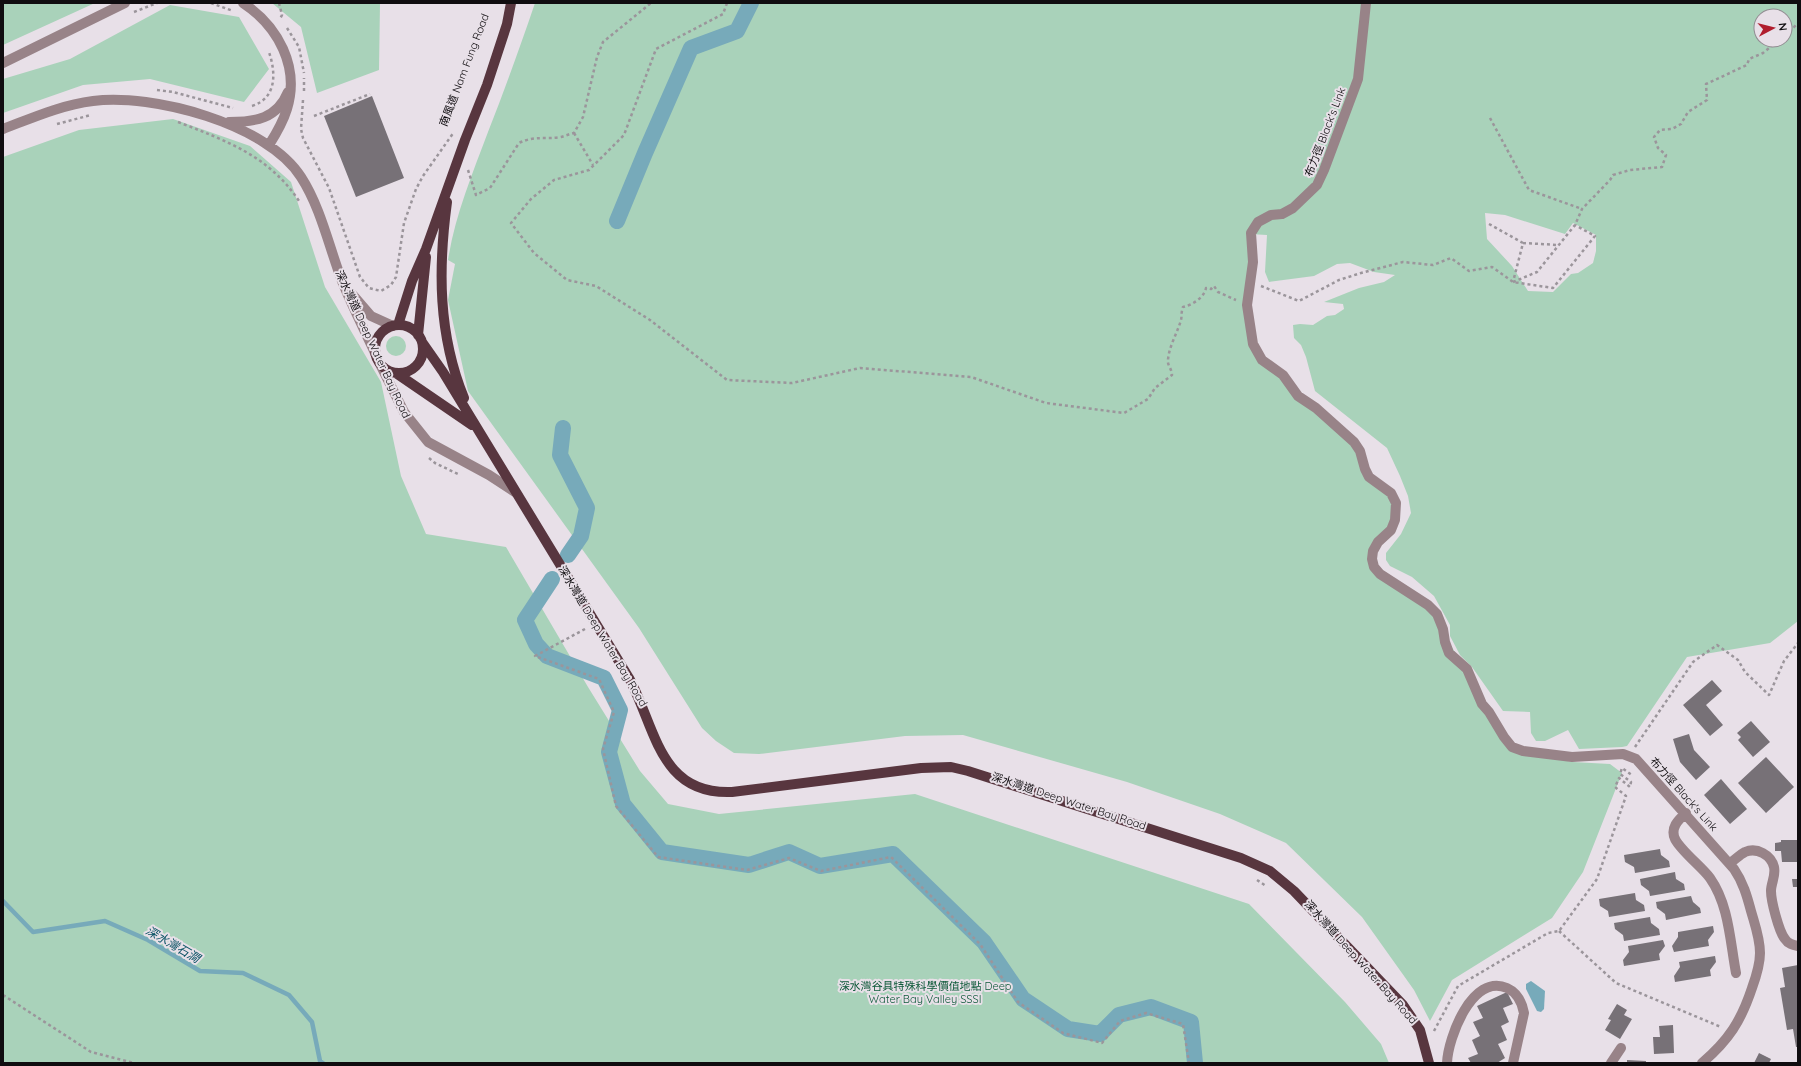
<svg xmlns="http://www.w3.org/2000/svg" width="1801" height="1066" font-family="Quicksand,'Noto Sans TC',sans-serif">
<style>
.green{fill:#a9d2ba;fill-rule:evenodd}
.water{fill:#77aaba}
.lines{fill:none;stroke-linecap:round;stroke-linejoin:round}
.stream{stroke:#77aaba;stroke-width:4.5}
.canal{stroke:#77aaba;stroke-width:16}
.building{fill:#777177}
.path{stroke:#9b959b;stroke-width:2.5;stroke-dasharray:3 3;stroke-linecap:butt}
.minor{stroke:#988388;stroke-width:10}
.major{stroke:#58363f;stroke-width:10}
.labels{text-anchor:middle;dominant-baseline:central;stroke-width:4;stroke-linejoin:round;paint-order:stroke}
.street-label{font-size:11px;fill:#100d10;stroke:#e8e0e8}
.park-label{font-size:11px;fill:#0d5939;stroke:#e8e0e8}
.water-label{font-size:12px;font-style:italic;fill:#0b5365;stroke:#e8e0e8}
</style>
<rect width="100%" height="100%" fill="#e8e0e8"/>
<path class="green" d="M3,3H95L3,45Z
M272,3H380L379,70L317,93L301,27Z
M535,3H1798V621L1770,643L1687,657L1627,746L1622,747L1579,749L1568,730L1545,741H1536L1531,733L1530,712L1503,711L1472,667L1460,655L1450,636V625L1434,596L1412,577L1390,566L1386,560V553L1401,534L1411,513L1408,496L1400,476L1387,448L1315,391L1306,357L1301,345L1294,338L1293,325L1300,324L1313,325L1327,316L1335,315L1344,309L1343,304L1324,302L1359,288L1384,282L1395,275L1374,272L1350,263L1337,264L1314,276L1269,282L1265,272L1267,235L1249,234L1251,347L1352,444L1363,470L1388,495L1392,504V522L1369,560L1428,607L1466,671L1510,751L1573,762L1610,764L1622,773L1583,872L1552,918L1452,980L1430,1021L1414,990L1362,917L1286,843L1220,814L1127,782L963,735L905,736L759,754L734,753L716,741L702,728L639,628L468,391L448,300L455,264L448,260C455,215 472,175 488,132C505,89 520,47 535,3ZM1761,16H1785V40H1761ZM1485,213L1505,215L1565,234L1573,223L1596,235V251L1593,263L1578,273L1571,274L1553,292L1528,291L1512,266L1487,239Z
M170,5L239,17L269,69L244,102L150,79L83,85L3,113V79L70,59Z
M173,119L250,146L291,182L325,287L381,382L401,476L426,534L506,547L588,687L640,771L668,804L719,814L915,794L1249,904L1345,1002L1381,1044L1389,1063H3V157L79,130Z
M386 346a10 10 0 1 1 20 0a10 10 0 1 1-20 0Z"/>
<path class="water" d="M1531,981L1545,991L1544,1009L1541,1012L1537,1011L1526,989V984Z"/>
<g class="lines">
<path class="stream" d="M3,901L33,932L105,921L148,940L200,971L243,973L289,995L312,1022L320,1061L323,1063"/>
<path class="canal" d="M617,221L645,153L691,48L737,31L751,3
M563,428L560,455L587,508L581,536L568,555
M552,579L525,620L536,644L547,656L604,678L620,710L609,752L623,804L662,852L749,865L789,852L820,866L893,854L984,942L1023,999L1068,1029L1100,1034L1119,1015L1151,1007L1191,1022L1195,1063"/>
</g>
<path class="building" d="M372,96L404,178L356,197L324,116Z
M1712,680L1722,691L1706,705L1723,725L1710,736L1683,705Z
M1751,721L1770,742L1753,757L1738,740L1741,737L1737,733Z
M1689,734L1694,750L1710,767L1696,780L1680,762L1673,739Z
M1766,757L1794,787L1766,813L1738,783Z
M1721,779L1747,809L1730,824L1704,795Z
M1781,840H1797L1798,862H1782L1781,851H1775V843L1781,842Z
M1660,849L1661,855L1669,861L1670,867L1635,873L1634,867L1625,862L1624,855Z
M1675,872L1676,879L1684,884L1685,890L1650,896L1649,891L1641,885L1640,879Z
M1792,879H1798V887H1793Z
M1635,893L1636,900L1644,905L1645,911L1609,917L1608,911L1600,906L1599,899Z
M1691,896L1693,902L1700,908L1701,913L1666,920L1665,914L1657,908L1656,902Z
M1650,917L1651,923L1659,929L1660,935L1624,941L1623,935L1615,929L1614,923Z
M1713,926L1714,932L1708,940L1709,946L1674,952L1672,946L1678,937V932Z
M1663,940L1665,946L1659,954L1660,960L1624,966L1623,960L1629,952L1628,946Z
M1715,956L1716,962L1710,970L1711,976L1675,982L1674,976L1680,967L1679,962Z
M1798,965V1047H1796L1793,1029L1787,1030L1780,988L1785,987L1782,968Z
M1507,992L1513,1004L1503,1008L1509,1022L1501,1026L1507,1040L1498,1044L1505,1058L1497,1063H1471L1468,1058L1478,1054L1472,1040L1480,1036L1473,1022L1483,1018L1477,1006Z
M1617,1004L1627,1010L1624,1015L1632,1019L1620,1039L1605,1030L1611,1020L1608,1019Z
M1673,1025L1674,1053L1654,1054L1653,1037H1660L1659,1026Z
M1759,1053L1771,1059L1769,1063H1754Z
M1627,1060L1646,1061V1063H1627Z"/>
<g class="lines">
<path class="path" d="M211,3L233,11
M279,3L282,15L280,19
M727,3L723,14L656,49L624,135L589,170L554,180L531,199L511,223L534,253L567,280L596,286L650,320L727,380L792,383L860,368L971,377L1046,403L1124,413L1148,399L1155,388L1172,375C1172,369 1167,365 1168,360C1169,346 1177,334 1181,320C1182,316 1181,312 1183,307C1192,305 1204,298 1206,288L1211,289L1214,286L1218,292L1236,300
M134,12L157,3
M287,28L299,47L304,73
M1785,36L1798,23
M157,90L173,92L233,108
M304,91V78
M303,100L301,129L303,138L329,188L360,277L369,288L381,291L391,285L396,277L404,223L416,189L423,176L454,132
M252,106C277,98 276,73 269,52
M314,116L370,94
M1490,118L1529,190L1582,209
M178,122C227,141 269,156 299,201
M57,124L91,115
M574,133L593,165
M468,170L476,195L490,188L519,143C535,135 545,140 561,137C565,136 569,134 574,133L583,117L597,57L603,42L651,3
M1489,224L1523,243L1513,282
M1523,243L1558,245
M1513,282L1537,272L1575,225L1582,209L1610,180L1613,175L1630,170L1662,167L1666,155L1658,148L1654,137L1660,130L1672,129L1681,124L1688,112L1707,100L1706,84L1747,65L1749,59L1763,53L1779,40
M1261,286L1299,301L1339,280L1361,273L1403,262L1433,265L1451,258L1469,271L1492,267L1513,282L1553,288L1595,236L1575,225
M429,458L435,463L460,475
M585,629L535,656L599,679L614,712L603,749L616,806L658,857L747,870L789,858L821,871L891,857L980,944L1018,1002L1063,1033L1102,1043L1120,1021L1146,1013L1183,1024L1189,1063
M1635,747L1693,662L1717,645L1738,660L1745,672L1769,695L1784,661L1798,643
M1257,880L1266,886
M1559,931L1616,983L1721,1027
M3,995L91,1052L134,1063
M1434,1031L1458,986L1548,933L1559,931L1597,879L1626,796L1615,787L1619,778L1630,787L1631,782L1620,774L1622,768L1633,776"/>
<path class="minor" d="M243,3C278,26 300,67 287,109C283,122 276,134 269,145
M1366,3L1358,79L1324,170L1317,185L1293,208L1282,214L1271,215L1258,222L1251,233L1253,262L1247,305L1253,344L1262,360L1283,375L1298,396L1316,408L1354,442L1360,451L1365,469L1369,477L1391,493L1396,503L1395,520L1391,530L1378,542L1373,551L1372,559L1374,567L1380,574L1428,605L1437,614L1443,629L1445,642L1449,653L1467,669L1482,704L1489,712L1504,737L1512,747L1523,751L1572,757L1623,754L1636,759L1734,869C1743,882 1747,896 1751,911C1755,925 1760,938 1760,953C1760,965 1756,977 1752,988C1741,1021 1729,1040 1702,1063
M3,63L125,3
M229,122C255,122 277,119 288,92
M3,129C32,118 61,105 93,101C152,93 268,124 301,177C321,208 329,247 342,281C352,306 365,331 376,355
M352,294L371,316L393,326
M380,364L404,412L428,442L489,475L515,492
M1686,813C1678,820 1670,828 1675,839C1681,851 1702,867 1710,878C1729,905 1730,941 1736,973
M1730,863C1735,860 1739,855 1745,852C1757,847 1771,855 1774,867C1776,876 1771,883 1771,891C1771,901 1779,932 1785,939C1788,944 1793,945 1798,946
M1447,1063C1448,1038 1472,973 1507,988C1518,993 1522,1002 1524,1013L1513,1063
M1611,1063L1621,1048"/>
<path class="major" d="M447,202C438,269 438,334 464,398
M398,325L412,281L426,249L465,140L487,85L507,24L511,3
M375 349a24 24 0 1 1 48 0a24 24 0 1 1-48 0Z
M418,335L426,257
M422,342L443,372L629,678C656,728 659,795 732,792L921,768L951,767L968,771L1241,858L1270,871L1294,891L1403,1005L1420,1030L1429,1063
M396,373L472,425"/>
</g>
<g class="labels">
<g class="street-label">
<text transform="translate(464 70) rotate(-69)">南風道 Nam Fung Road</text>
<text transform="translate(1325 132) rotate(-69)">布力徑 Black's Link</text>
<text transform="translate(373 344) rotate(65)">深水灣道 Deep Water Bay Road</text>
<text transform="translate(603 636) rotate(59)">深水灣道 Deep Water Bay Road</text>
<text transform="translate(1684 794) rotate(48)">布力徑 Black's Link</text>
<text transform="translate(1069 801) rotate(18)">深水灣道 Deep Water Bay Road</text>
<text transform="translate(1361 962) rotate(48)">深水灣道 Deep Water Bay Road</text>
</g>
<g class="park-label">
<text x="925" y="986">深水灣谷具特殊科學價值地點 Deep<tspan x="925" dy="13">Water Bay Valley SSSI</tspan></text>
</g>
<g class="water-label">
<text transform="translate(173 944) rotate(30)">深水灣石澗</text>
</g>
</g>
<rect width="1801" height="1066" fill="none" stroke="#100d10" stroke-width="8"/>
<g transform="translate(1773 28) rotate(83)"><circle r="19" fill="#e8e0e8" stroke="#928c92"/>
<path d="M0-3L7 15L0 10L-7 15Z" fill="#b01d2d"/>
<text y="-6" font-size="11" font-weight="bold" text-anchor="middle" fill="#100d10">N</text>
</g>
</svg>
